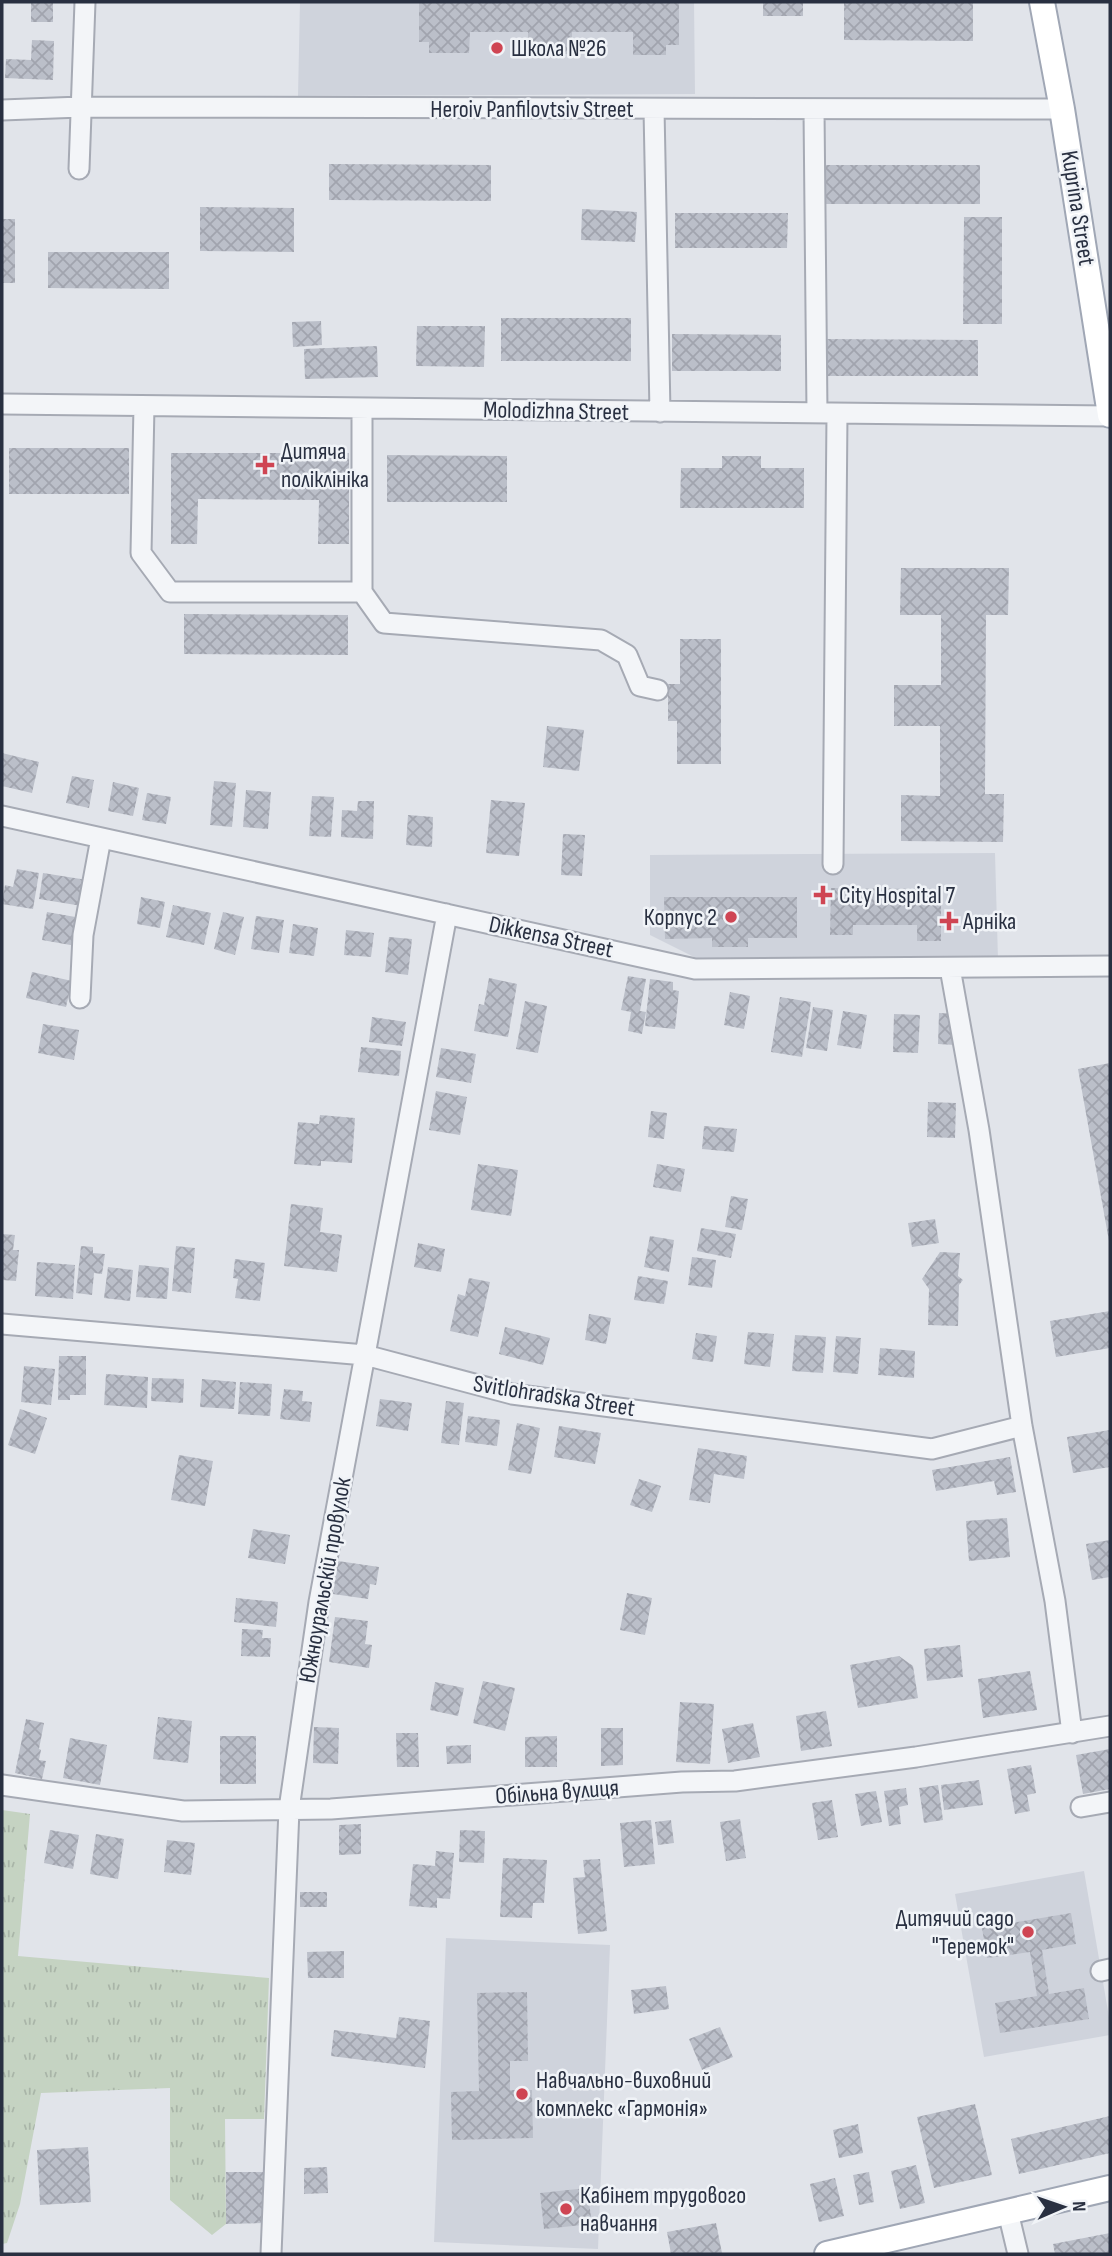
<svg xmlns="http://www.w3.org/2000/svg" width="1112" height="2256" font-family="'Sofia Sans Condensed',sans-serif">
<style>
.built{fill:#cfd3dc}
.grass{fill:url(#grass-tufts)}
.building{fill:url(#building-cross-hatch)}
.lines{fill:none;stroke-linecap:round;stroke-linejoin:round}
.minor-casing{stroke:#a6aab4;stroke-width:23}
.major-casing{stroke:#a0a7b5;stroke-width:28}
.minor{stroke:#f3f5f8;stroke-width:19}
.major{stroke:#fff;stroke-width:24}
.poi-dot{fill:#cf4553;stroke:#f0f3f7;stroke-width:2.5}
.labels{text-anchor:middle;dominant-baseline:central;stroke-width:5;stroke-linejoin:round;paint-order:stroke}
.poi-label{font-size:24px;fill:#293041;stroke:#f0f3f7;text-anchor:start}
.street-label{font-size:24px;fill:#293041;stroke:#f0f3f7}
</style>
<defs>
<pattern id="grass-tufts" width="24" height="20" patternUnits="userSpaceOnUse" patternTransform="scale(1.75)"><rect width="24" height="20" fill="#c5d3c2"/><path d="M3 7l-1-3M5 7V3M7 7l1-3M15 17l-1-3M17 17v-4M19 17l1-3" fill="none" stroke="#a9b5a8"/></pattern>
<pattern id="building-cross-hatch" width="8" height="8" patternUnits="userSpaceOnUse" patternTransform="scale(1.75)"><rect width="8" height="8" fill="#bbbfc9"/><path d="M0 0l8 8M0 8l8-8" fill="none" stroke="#a1a4ae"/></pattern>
</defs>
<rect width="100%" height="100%" fill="#e1e4ea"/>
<path class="built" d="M300,2H694L695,94L298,96Z
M995,853L998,960L698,959L650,935V855Z
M1084,1871L1110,2023V2035L984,2057L955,1894Z
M446,1938L610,1945L598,2249L434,2242Z"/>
<path class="grass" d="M2,1810L30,1814L18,1956L269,1978L264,2119H225L226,2224L212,2235L170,2200V2088L41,2093L20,2204L7,2243L2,2244Z"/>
<path class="building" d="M31,2H53V22H31Z
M419,2H679V45H666V55H633V32H572V54H528V32H470L469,53H429V42H419Z
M763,2H803V16H763Z
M844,2H973V41L844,40Z
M32,40L54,41L53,80L5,78L6,59L31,60Z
M329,164L491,165V201L329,200Z
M821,165H980V204H821Z
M200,207L294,208V252L200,251Z
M582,209L637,212L635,242L581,240Z
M675,213H788L787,248H675Z
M964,217H1002V324H963Z
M2,219H15V283H2Z
M48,252H169V289L48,288Z
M501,318H631V361H501Z
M321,321L322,345L293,347L292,322Z
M417,326H485L484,367L416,366Z
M672,334L781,335V371H672Z
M823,339L978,340V376H823Z
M377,346L378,377L305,379L304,349Z
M9,448H129V494H9Z
M171,453H349V544H318L319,500L198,499L197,544H171Z
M387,455L507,456V502H387Z
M722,456H761V468H804V508H680L681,468H722Z
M901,568H1009L1008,615H986L985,794H1004L1003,842L901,841V795L940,796V726H894V685H941V615H900Z
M184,614L348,615V655L184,654Z
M680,639H721V764H677V721H668V684H680Z
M547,726L584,730L579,771L543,767Z
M2,753L39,762L32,793L2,786Z
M72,776L94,780L89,808L66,803Z
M214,781L236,783L232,827L210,825Z
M113,782L139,788L133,816L108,811Z
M246,790L271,792L268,829L243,827Z
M147,793L171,797L166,824L142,820Z
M312,796L334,797L331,837L309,836Z
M491,800L525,803L519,856L486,853Z
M358,801H374L373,839L341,837L342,810L357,811Z
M408,815L433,817L432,847L406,845Z
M563,834L585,835L582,876L561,875Z
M17,869L39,873L33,909L2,904L5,885L13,887Z
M43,873L87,880L82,906L39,899Z
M831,888L941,889V941H917V925H853V935H830Z
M141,897L165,902L160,928L137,924Z
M664,897H797V938H748V947H712V938L665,939Z
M173,905L211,913L204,945L166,937Z
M47,912L81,918L76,946L42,940Z
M223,912L244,917L235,955L214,949Z
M256,916L284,920L279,953L251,949Z
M293,924L318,928L314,956L289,953Z
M346,930L374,933L371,957L344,955Z
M389,937L412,939L408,975L385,972Z
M32,972L72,981L66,1007L26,998Z
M628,976L646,979L640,1011L646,1012L642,1034L628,1031L631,1012L621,1010Z
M489,978L517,984L508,1037L474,1031L479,1004L484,1005Z
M650,979L673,982V990L679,991L675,1029L645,1026Z
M730,992L750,996L744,1029L724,1025Z
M780,997L811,1002L802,1057L771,1052Z
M525,1001L547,1006L538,1053L516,1049Z
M813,1007L833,1010L827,1051L806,1048Z
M843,1011L867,1015L861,1049L837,1045Z
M939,1013L957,1014L955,1045L938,1044Z
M894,1014L920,1015L918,1053L893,1052Z
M372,1017L406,1022L402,1046L369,1042Z
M43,1024L79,1030L74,1060L38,1053Z
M361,1047L401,1051L399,1076L358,1072Z
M441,1048L476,1054L471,1083L436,1077Z
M1110,1063V1241H1109L1078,1069Z
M436,1091L467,1097L460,1135L429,1130Z
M928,1102L956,1103L955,1138L927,1137Z
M651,1111L667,1113L664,1139L648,1137Z
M320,1115L355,1118L352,1163L321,1161V1166L294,1164L298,1122L319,1124Z
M704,1126L737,1129L734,1152L702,1149Z
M478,1164L518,1170L511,1216L471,1210Z
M657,1164L685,1169L681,1192L653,1187Z
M731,1196L748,1199L742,1230L725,1227Z
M291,1204L323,1208L320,1232L342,1235L337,1272L284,1266Z
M935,1219L939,1243L912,1247L908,1223Z
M701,1228L736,1234L731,1258L697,1251Z
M2,1234L15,1235L13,1250H19L16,1281L2,1280Z
M650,1236L674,1240L669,1272L644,1267Z
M418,1243L445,1249L441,1272L414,1267Z
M81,1246L93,1247V1253L105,1254L102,1274L94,1273L92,1295L76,1293Z
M176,1246L195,1248L191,1293L172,1291Z
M940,1252L960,1253L958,1276L963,1280L959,1285L958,1326L928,1325L929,1289L922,1279Z
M692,1257L716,1260L712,1288L688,1285Z
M235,1259L265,1263L260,1301L235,1298L238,1279L233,1278Z
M37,1262L75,1265L73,1299L35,1296Z
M139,1265L169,1268L167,1299L136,1297Z
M108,1267L133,1270L130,1301L104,1298Z
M638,1276L668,1281L664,1304L634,1300Z
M469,1278L490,1282L478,1337L450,1331L458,1294L465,1296Z
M1110,1311V1348L1056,1357L1050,1321Z
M589,1314L611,1318L606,1344L585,1340Z
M505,1327L550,1338L543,1365L499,1354Z
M748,1332L774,1334L770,1367L744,1364Z
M696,1333L717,1336L713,1362L692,1359Z
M795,1335L826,1337L823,1373L792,1371Z
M836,1336L861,1338L858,1374L833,1372Z
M880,1348L915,1351L914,1378L878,1375Z
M59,1356H86V1395H70V1400H58Z
M24,1366L55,1369L51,1405L21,1402Z
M106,1374L148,1377L147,1408L104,1405Z
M152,1378L184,1379L183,1403L151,1401Z
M202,1379L236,1382L234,1409L200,1407Z
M240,1382L272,1384L270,1416L238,1414Z
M284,1389L303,1391L302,1401L312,1402L310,1422L280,1419Z
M380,1399L412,1403L408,1431L376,1426Z
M446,1401L464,1403L459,1445L441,1443Z
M20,1409L47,1418L35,1454L8,1445Z
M468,1416L500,1420L497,1446L465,1442Z
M517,1423L540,1428L531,1474L508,1470Z
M559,1426L601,1433L595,1464L554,1457Z
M1110,1430V1467L1073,1473L1067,1437Z
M698,1448L747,1456L744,1479L714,1474L710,1503L689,1500Z
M179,1455L213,1461L205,1506L171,1500Z
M1010,1457L1016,1492L997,1495L994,1481L936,1491L932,1470Z
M639,1479L661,1486L652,1512L630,1505Z
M1007,1518L1010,1557L969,1561L966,1521Z
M253,1529L290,1535L285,1564L248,1558Z
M1110,1540V1577L1092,1580L1086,1544Z
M338,1561L379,1567L376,1585L370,1584L368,1599L333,1594Z
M627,1593L652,1598L645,1635L620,1630Z
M236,1598L278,1602L276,1627L234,1622Z
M335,1617L368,1621L365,1644L372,1645L369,1668L329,1662Z
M242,1629L263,1630L262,1638H271L270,1657L241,1656Z
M960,1645L963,1677L927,1681L924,1649Z
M899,1656L913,1666L918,1698L858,1708L850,1665Z
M1030,1671L1037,1710L983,1718L978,1679Z
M483,1681L515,1688L505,1731L473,1723Z
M435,1682L464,1688L458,1716L430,1710Z
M680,1702L714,1704L710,1764L676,1762Z
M826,1711L832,1746L801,1751L796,1716Z
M158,1717L192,1721L188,1763L153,1759Z
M26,1719L44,1723L39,1749L41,1750L39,1760L46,1761L42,1779L15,1773Z
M753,1723L760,1757L728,1763L722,1729Z
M314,1727L339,1728L338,1764L313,1763Z
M601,1728H623V1765L601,1766Z
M396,1733H418L419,1767H397Z
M220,1736H256V1784H220Z
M557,1736V1767H525V1737Z
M70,1738L107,1745L100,1785L63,1778Z
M471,1745V1763L447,1764L446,1746Z
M1110,1749V1789L1083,1794L1076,1755Z
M1031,1765L1036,1793L1027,1795L1030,1811L1015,1814L1007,1769Z
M979,1780L983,1805L944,1810L941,1785Z
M938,1785L943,1820L924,1823L919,1788Z
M906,1788L908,1805L899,1807L901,1824L889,1826L884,1791Z
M876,1791L882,1822L861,1826L855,1794Z
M832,1800L838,1837L818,1840L812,1803Z
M740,1819L746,1858L726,1861L720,1822Z
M651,1820L655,1864L624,1867L620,1823Z
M671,1820L674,1843L658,1845L655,1822Z
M361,1824V1854L339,1855V1825Z
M50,1830L79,1835L73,1869L44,1863Z
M460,1830L485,1831L484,1863L459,1862Z
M96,1834L124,1839L118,1879L90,1874Z
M167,1840L195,1843L191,1875L164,1872Z
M436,1851L454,1853L450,1899L437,1898V1908L409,1906L413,1864L435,1866Z
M503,1858L547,1860L544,1903H533L532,1918L500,1917Z
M600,1859L607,1931L578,1934L573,1878L585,1877L583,1860Z
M300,1892H327V1907H300Z
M1071,1913L1076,1944L1042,1950L1049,1994L1084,1988L1089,2019L1000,2033L995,2003L1037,1996L1030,1952L987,1958L982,1928Z
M344,1951V1978H308L307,1952Z
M666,1986L669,2009L634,2014L631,1990Z
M527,1992L528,2061H510V2090H532L533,2138L452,2140L451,2092L479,2091L477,1993Z
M399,2017L430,2021L425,2068L331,2056L334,2030L396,2038Z
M720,2027L733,2057L702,2070L689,2039Z
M975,2104L992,2175L934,2188L917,2117Z
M1110,2116V2153L1019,2174L1011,2139Z
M858,2124L863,2153L839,2158L833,2130Z
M88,2147L91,2202L40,2205L37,2150Z
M916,2165L925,2203L900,2209L891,2171Z
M327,2167L328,2193L304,2194V2168Z
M226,2172H264L267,2223L226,2224Z
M869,2172L874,2202L859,2205L853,2175Z
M835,2178L844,2216L819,2222L810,2184Z
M587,2188L592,2224L544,2229L540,2193Z
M716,2223L722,2253L671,2254L667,2232Z
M1110,2233V2254H1055L1053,2244Z"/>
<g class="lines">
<defs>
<path id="minor" d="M654,109L660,412
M2,110L81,107L1062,109
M814,110L817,413
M79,169L85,2
M2,404L1110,416
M144,406L141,553L170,592H362
M362,408V592L384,623L601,640L627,655L640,686L658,690
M2,816L695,969L1110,966
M833,864L837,414
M950,968L979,1130L1022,1426L1055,1601L1072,1733
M80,998L83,935L101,838
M2,1324L365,1355L512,1394L932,1449L1022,1426
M2,1785L183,1811L331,1809L682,1782L735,1781L916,1757L1110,1726
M1081,1807L1110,1802
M1101,1971L1110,1969
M1008,2212L1018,2254
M271,2254L289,1809L319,1602L447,914"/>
<path id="major" d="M1042,2L1062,109L1110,415
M827,2254L1110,2188"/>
</defs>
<use href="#minor" class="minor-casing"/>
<use href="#major" class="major-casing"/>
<use href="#minor" class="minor"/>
<use href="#major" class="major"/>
</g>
<g class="poi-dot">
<circle cx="497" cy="48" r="7"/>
<path d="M261.5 454.5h7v7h7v7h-7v7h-7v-7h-7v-7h7z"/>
<path d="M819.5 884.5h7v7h7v7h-7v7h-7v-7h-7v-7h7z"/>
<circle cx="731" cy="917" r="7"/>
<path d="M945.5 910.5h7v7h7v7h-7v7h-7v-7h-7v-7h7z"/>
<circle cx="1028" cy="1932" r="7"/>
<circle cx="522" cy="2094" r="7"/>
<circle cx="566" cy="2209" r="7"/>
</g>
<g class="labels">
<g class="poi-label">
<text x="511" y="48">Школа №26</text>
<text x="281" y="451">Дитяча<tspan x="281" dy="28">поліклініка</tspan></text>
<text x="839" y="895">City Hospital 7</text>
<text x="717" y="917" text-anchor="end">Корпус 2</text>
<text x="963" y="921">Арніка</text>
<text x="1014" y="1918" text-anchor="end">Дитячий садо<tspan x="1014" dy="28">"Теремок"</tspan></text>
<text x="536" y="2080">Навчально-виховний<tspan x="536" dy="28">комплекс «Гармонія»</tspan></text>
<text x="580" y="2195">Кабінет трудового<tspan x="580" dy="28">навчання</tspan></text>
</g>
<g class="street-label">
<text x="532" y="109">Heroiv Panfilovtsiv Street</text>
<text transform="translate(1078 208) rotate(81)">Kuprina Street</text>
<text transform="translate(556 411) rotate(1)">Molodizhna Street</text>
<text transform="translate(551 937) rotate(12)">Dikkensa Street</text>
<text transform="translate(554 1396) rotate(9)">Svitlohradska Street</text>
<text transform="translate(325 1580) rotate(-80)">Южноуральскій провулок</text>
<text transform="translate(557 1792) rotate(-4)">Обільна вулиця</text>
</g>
</g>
<rect width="1112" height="2256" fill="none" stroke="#293041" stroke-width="7"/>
<g transform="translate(1063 2207) rotate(88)" stroke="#f0f3f7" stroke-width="5" paint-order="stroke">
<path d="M0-5L12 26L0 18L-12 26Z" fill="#293041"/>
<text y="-10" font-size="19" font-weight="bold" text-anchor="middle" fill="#293041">N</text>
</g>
</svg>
